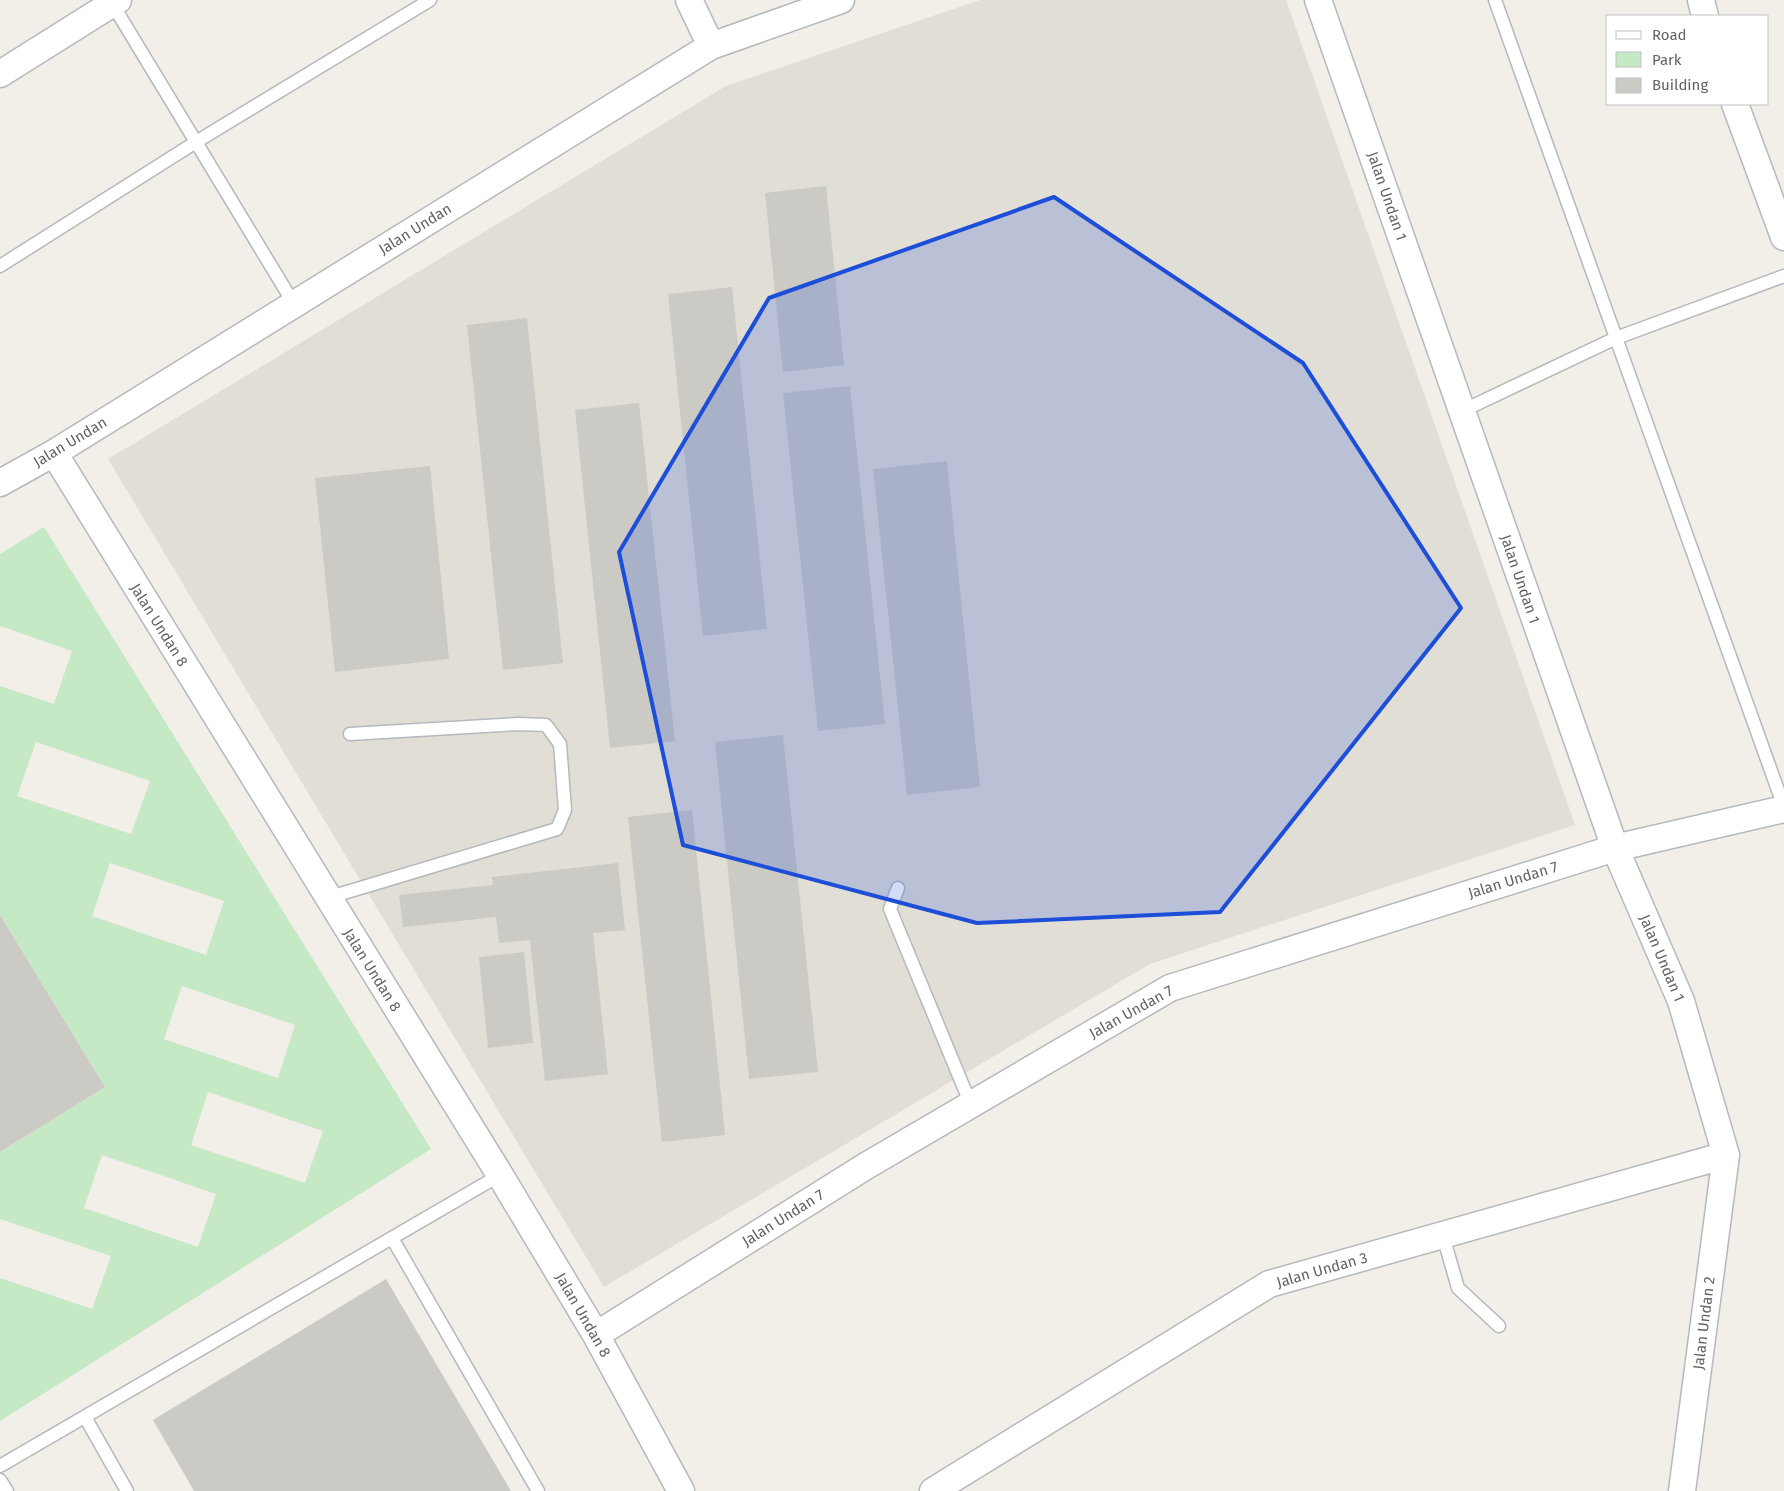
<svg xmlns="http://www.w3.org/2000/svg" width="1784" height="1491" font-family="'Fira Sans',sans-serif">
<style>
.education{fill:#e1ded6}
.green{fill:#c5e8c5;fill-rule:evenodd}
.building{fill:#cccac5}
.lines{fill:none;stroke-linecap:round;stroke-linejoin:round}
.lane-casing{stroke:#b5b8bc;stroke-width:15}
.street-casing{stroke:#b5b8bc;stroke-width:29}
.lane{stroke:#fff;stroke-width:12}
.street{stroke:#fff;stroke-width:26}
.marked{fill:#1d4ed8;fill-opacity:0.2;stroke:#1d4ed8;stroke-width:4;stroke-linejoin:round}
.labels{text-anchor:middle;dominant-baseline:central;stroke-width:4.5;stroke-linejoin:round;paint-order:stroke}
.street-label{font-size:15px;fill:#5f6368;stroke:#fff}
</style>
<rect width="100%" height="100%" fill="#f1efe8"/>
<path class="education" d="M980,0H1286L1575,825L1150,964L604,1287L108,459L726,86Z"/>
<path class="green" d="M44,527L431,1149L0,1421V1278L92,1309L111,1256L0,1219V1152L105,1087L0,915V686L54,704L72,651L0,626V554ZM36,742L150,781L131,834L17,796ZM110,863L224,901L206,955L92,916ZM182,986L295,1025L278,1078L164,1039ZM208,1092L323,1131L305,1183L191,1145ZM102,1155L216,1194L198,1247L84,1208Z"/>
<path class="building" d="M826,186L844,365L783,372L765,193Z
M732,287L767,629L703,636L668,294Z
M527,318L563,663L503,670L467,325Z
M850,386L885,724L818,731L783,393Z
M639,403L675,741L610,748L575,410Z
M947,461L980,787L907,795L873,469Z
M430,466L449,659L335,672L315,478Z
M783,735L818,1072L749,1079L715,742Z
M692,810L725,1135L662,1142L628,817Z
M618,863L625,930L593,933L608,1074L545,1081L530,940L499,943L496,917L403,927L399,895L493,885L492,877Z
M0,915L105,1087L0,1152Z
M524,952L533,1043L488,1048L479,957Z
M386,1279L511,1491H194L153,1420Z"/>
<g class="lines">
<defs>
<path id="lane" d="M110,0L294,304
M1495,0L1784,807
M0,266L196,142L430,0
M1462,411L1616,338L1784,276
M898,888L890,909L971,1105
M327,898L557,829L565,810L560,744L546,725L518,724L350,734
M1443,1236L1458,1288L1499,1326
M392,1238L538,1491
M85,1417L127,1491
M0,1466L500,1175
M0,1480L7,1491"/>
<path id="street" d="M689,0L711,46
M1318,0L1615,848L1681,1001L1726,1155L1682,1491
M1701,0L1705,16
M0,74L118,0
M1735,104L1784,237
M54,453L500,1175L596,1335L681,1491
M0,483L54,453L711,46L841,0
M596,1335L866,1166L1170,988L1615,848L1784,809
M933,1491L1269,1284L1726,1155"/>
</defs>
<use href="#lane" class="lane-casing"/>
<use href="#street" class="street-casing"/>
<use href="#lane" class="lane"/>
<use href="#street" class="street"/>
</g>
<path class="marked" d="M1054,197L1303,363L1461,608L1220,912L977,923L683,845L619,552L769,298Z"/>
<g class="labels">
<g class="street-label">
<text transform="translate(1387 196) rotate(71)">Jalan Undan 1</text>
<text transform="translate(415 229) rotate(-32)">Jalan Undan</text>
<text transform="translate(70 442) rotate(-31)">Jalan Undan</text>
<text transform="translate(1520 579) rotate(71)">Jalan Undan 1</text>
<text transform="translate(159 625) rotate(58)">Jalan Undan 8</text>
<text transform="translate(1513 880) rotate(-17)">Jalan Undan 7</text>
<text transform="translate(1662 958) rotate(67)">Jalan Undan 1</text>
<text transform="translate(372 970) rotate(58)">Jalan Undan 8</text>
<text transform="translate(1131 1012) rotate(-29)">Jalan Undan 7</text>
<text transform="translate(783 1218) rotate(-32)">Jalan Undan 7</text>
<text transform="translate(1322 1270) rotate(-16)">Jalan Undan 3</text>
<text transform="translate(583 1315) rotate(60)">Jalan Undan 8</text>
<text transform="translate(1704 1323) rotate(-83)">Jalan Undan 2</text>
</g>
</g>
<rect x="1606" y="15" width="162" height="90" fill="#ffffff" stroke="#bfc1c3"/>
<rect x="1616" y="31" width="25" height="8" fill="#ffffff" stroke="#bfc1c3"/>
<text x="1652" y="40" font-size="15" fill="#5f6368">Road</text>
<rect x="1616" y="52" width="25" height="15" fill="#c5e8c5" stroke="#bfc1c3"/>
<text x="1652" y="65" font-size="15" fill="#5f6368">Park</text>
<rect x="1616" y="78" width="25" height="15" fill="#cccac5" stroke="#bfc1c3"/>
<text x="1652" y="90" font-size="15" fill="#5f6368">Building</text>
</svg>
